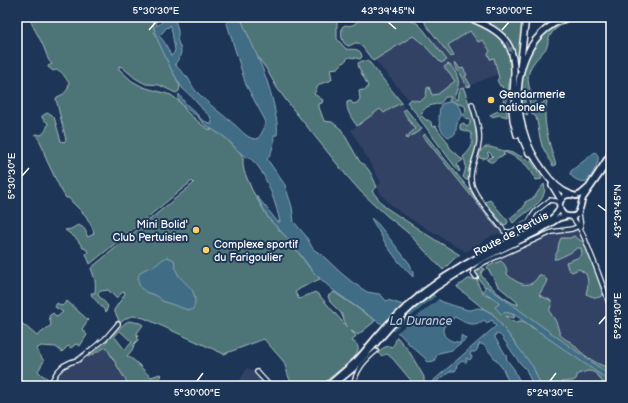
<svg xmlns="http://www.w3.org/2000/svg" width="628" height="403" font-family="'Balsamiq Sans',sans-serif">
<style>
.built{fill:#324365}
.green{fill:#4e7477;stroke:#a6babb;fill-rule:evenodd}
.water{fill:#406c86;stroke:#8ca7b6;fill-rule:evenodd}
.pier{fill:#1d3557}
.lines{fill:none;stroke-linecap:round;stroke-linejoin:round}
.minor-casing{stroke:#fff;stroke-width:6}
.major-casing{stroke:#fff;stroke-width:8}
.highway-casing{stroke:#fff;stroke-width:8}
.minor{stroke:#1d3557;stroke-width:3.5}
.major{stroke:#1d3557;stroke-width:4.5}
.highway{stroke:#1d3557;stroke-width:5}
.oneway{fill:#6c7c92}
.ticks{fill:none;stroke:#fff;stroke-width:1.5}
.poi-dot{fill:#ffd166;stroke:#1d3557;stroke-width:1.5}
.labels{text-anchor:middle;dominant-baseline:central;stroke-width:4;stroke-linejoin:round;paint-order:stroke}
.poi-label{font-size:11px;fill:#fff;stroke:#1d3557;text-anchor:start}
.street-label{font-size:11px;fill:#fff;stroke:#1d3557}
.water-label{font-size:12px;font-style:italic;fill:#b3c4cf;stroke:#1d3557}
.neatline{fill:none;stroke:#fff;stroke-width:1.5}
.ticks-label{font-size:10px;text-anchor:middle;fill:#fff}
</style>
<rect width="100%" height="100%" fill="#1d3557"/>
<filter id="ink" filterUnits="userSpaceOnUse"><feTurbulence type="fractalNoise" baseFrequency=".025" numOctaves="2"/><feDisplacementMap in="SourceGraphic" scale="8" xChannelSelector="R" yChannelSelector="G"/><feConvolveMatrix kernelMatrix="1 2 1 2 8 2 1 2 1" color-interpolation-filters="sRGB"/></filter>
<g filter="url(#ink)">
<path class="built" d="M471,28L483,37L497,56L500,73L416,108L374,59L419,31L443,44Z
M396,97L504,234H498L493,235L466,252L401,213L389,203L381,194L377,187L381,182L351,130Z
M579,230L611,314V374L582,357L553,332L534,305L489,263L559,232Z
M106,347L129,386H52L61,372L69,366L80,361Z
M567,351L611,383V386H546Z
M247,368L253,371L267,386H230L234,382H239Z"/>
<path class="green" d="M29,17H151L153,21L155,33L180,86L179,91L176,93L159,85L146,84L140,81L135,78L122,67L119,66V69L132,81L143,87L171,95L179,101L187,112L202,125L208,129L215,130L216,132L223,135L241,154L243,158V165L244,171L252,190L262,207L269,219L290,241L309,267L320,279C311,283 302,287 295,292L299,299L315,292L319,295L347,327L341,313L330,302L328,296L334,292L375,320L374,322L358,335L351,331L356,336L352,341C367,348 351,361 344,368L343,367L320,386H294L289,378L284,362L264,339L224,354L144,318C132,315 130,315 120,323L114,310L125,294L124,291L116,298L108,290L101,291L98,293V295L108,306L106,312L92,296L91,293H95C96,280 95,280 91,268L194,183L192,181L90,264L86,254L88,252L86,249L83,248L77,239L65,230L71,229L78,225C84,227 86,230 87,236L88,237L92,235L94,233C93,226 88,222 86,216L72,202L69,198H66C58,186 53,173 47,161C43,152 43,142 35,135L37,134L41,135C45,132 47,129 48,123L42,118V116L47,113L51,114L54,117L61,141L64,142L66,140L56,99L57,97C64,94 68,92 69,83C65,78 61,67 53,71L48,67V66L52,64C48,61 48,58 46,53C42,40 33,29 29,17Z
M240,17H337V39L346,49C353,50 361,47 362,57L360,59L356,58L349,57L338,68L330,69L332,79L330,81C326,81 323,84 319,84L314,94L323,100L322,103L319,104V107L324,121L332,122L341,129L360,162C369,166 373,178 377,187L372,191L385,207L429,236L460,255L455,258L443,270L407,232L387,216L361,192L346,175L292,108L277,88L267,70L255,53Z
M361,17H402L417,23L423,29L447,60L441,63L422,43L413,36L373,61L361,45L358,43H355L349,46C341,44 341,35 342,27L345,25C353,27 356,23 361,17Z
M423,17H444L454,21L462,17C488,26 502,31 511,59L509,60L511,72L509,80V88L506,106L507,107V117L500,115L491,117L490,115L498,111L500,107H503L504,93L502,86H500L497,80L499,78L494,58L490,59L488,54L490,51L483,40L478,42L470,31L448,45L454,55L451,57L426,25Z
M497,17H524L518,64L516,62C512,38 502,30 481,20C485,16 489,19 494,21L497,20Z
M570,18L571,20C561,25 552,29 548,40C548,42 548,44 547,46C546,50 538,57 535,61C522,77 530,91 538,107L547,99C547,105 545,109 545,115C545,131 551,149 556,165L553,166L542,146L540,138L537,121L536,117L532,114L528,95L526,93C524,100 525,107 528,114L527,115L525,114L521,95V86L523,69L531,51L535,48L538,40L550,28Z
M362,61H367L370,63L402,103L395,106L384,113L380,109L357,126C352,119 346,111 347,102L351,101L353,104L357,103L360,99L359,91L362,90H366L368,86C365,79 358,69 358,63Z
M456,63L460,69L463,68L467,75L465,76L471,86L467,87L454,64Z
M448,64C454,67 460,79 458,86C457,90 455,94 454,98L457,100C458,96 457,89 463,88L464,89L474,118L477,142L476,150L469,168L468,180H466L463,177C466,169 467,164 463,157C473,147 473,146 471,133L460,129V125L463,123L465,124L467,127L470,124V120L463,116V114L466,111L465,106L449,101L451,97H445C441,106 435,103 427,107C426,107 423,111 422,112V114L418,116L407,102L411,99C422,103 426,100 427,88L429,87L432,95L438,94L455,81L444,67Z
M406,109L422,129L407,139L406,137L415,129L403,111Z
M422,116L426,120H428L431,122L432,127L436,126L439,131L447,141L450,148L461,158L463,160L457,164L460,171L459,172L419,118Z
M425,134L499,227L497,228L423,136Z
M486,147H490L516,154L532,162L542,179L536,180C529,165 520,158 504,152L503,153L505,155C503,156 501,156 499,157C494,160 493,165 487,160L493,156L489,152L487,153L489,155L487,158H485L483,159L480,158C478,153 481,149 486,147Z
M544,184C546,189 544,196 541,200C535,207 521,216 513,223L510,218L524,207L525,202L535,197C537,192 541,188 544,184Z
M490,200L508,221L507,224L504,225L485,202Z
M574,236L584,243L603,289C603,301 595,298 586,294C588,286 589,281 586,274L579,269L572,272L568,269L566,262L580,257L582,254L581,248H577L570,253L557,259H554C555,255 557,253 558,250C558,246 559,242 561,238H570Z
M501,261C506,265 507,269 507,274C517,284 531,291 539,275H542L547,280L546,283L539,295L550,300L552,303C547,314 552,313 556,322C558,326 558,330 560,334C563,339 568,340 572,343C576,346 578,350 581,352C590,360 600,365 611,369V386H604C601,379 597,371 588,371C584,372 581,373 578,374L576,379L573,381L561,382L562,386H555L550,382L547,386H541L517,346L493,314L484,309L457,287V286L463,283L468,279H475L478,281V285L484,294L496,298L510,311L515,317L512,318L506,316C508,320 512,322 517,322L519,321H523L534,329V328L488,291L474,273L481,267L485,269L482,271L481,275C491,287 503,300 518,305L517,302L498,286L487,267L493,264Z
M67,301L88,320L82,329L87,335L80,346L76,344L71,348L68,346L62,352L56,347L41,346L36,349L44,361L38,371L42,375L50,380L46,386H34L27,382H22L17,379V319L37,336L51,325L49,316L53,313L57,317L63,312L55,307L57,303L62,306Z
M129,321L140,323L143,325L137,333L138,340L134,344L133,349L127,356C139,362 142,370 151,377L160,374L162,376L155,383V386H129L106,347L88,357L86,352L94,345L99,339L106,341L125,323ZM120,331L132,342L125,350L114,336Z
M397,337L409,351L424,377V381L429,386H412L414,384L393,359L387,354C383,355 381,357 378,353C380,349 386,346 390,346L391,347C395,345 395,341 397,337Z"/>
<path class="water" d="M151,17H155L157,26L162,22V17H174C176,24 180,32 177,39C182,52 183,53 175,64C179,70 184,73 188,78C191,82 192,87 196,91C208,104 222,114 235,125C242,131 248,140 258,139C262,132 266,128 265,120L246,85L225,17H240C254,49 271,82 276,117C277,123 278,129 277,135H274C273,139 275,142 273,146C272,151 270,156 267,159L285,185L292,207L294,222L306,236L313,249L322,255L341,273L352,282L367,292L379,294L382,296L386,301L388,300L403,305L413,298L416,293L421,288H425L439,300L445,303L468,310H471L478,308L484,309L493,314L533,367L541,386H533L526,369L519,362L502,337C500,335 499,334 495,334V338L506,355L507,360L514,369L518,378L524,386H510L503,369L485,346L482,344H479L477,350L475,352H471L470,354L472,357L470,360L466,358L467,362H465L462,361L457,365L456,370L455,371H451L437,381L438,386H434V380L496,326L492,320L487,323L484,320C478,325 471,325 464,322C460,320 458,318 454,317L451,322L444,326C440,336 450,342 459,342L461,340V335L464,337L466,339L452,350L439,353L437,355L434,361L427,362L426,359L409,344L400,334L375,320L334,291L314,273L290,241L269,219L258,199L256,195L277,221L279,222H280C277,207 267,177 257,165C255,163 253,161 251,159C248,158 245,157 243,155C235,150 231,141 223,136C217,132 211,129 205,125C202,123 200,119 197,116C189,110 177,105 179,94L186,104L194,111L202,120L211,124H212V122L210,116L202,109L201,107L197,103L194,99L182,88L171,69L159,43L155,33L153,21ZM170,25L171,26L175,50L174,53L171,56C168,49 165,41 159,36L163,32L167,27L168,28Z
M452,101L458,105L462,114C461,117 458,120 457,123C455,130 458,135 449,137C437,132 438,115 441,104Z
M595,152C604,158 592,174 587,181C581,183 573,179 570,174L571,171Z
M371,218L378,224L410,264L413,272V277L398,261L387,246Z
M167,257L170,258L174,260C175,266 176,271 179,276C186,285 195,288 195,301C195,305 194,307 192,310H188L162,301C158,294 152,295 146,292C138,288 135,277 142,271C146,268 150,268 154,266C159,264 161,259 167,257Z
M486,286L611,376V382L515,315L506,312L501,314L495,307L499,304V302L483,291Z"/>
<path class="pier" d="M425,286L434,293L413,309L390,331L381,325L403,304V303L405,302Z
M437,295L440,298L395,334L392,332Z"/>
<g class="lines">
<defs>
<path id="minor" d="M472,104C475,116 481,130 479,143C477,158 468,170 472,185C476,199 495,218 504,231L509,235H512L521,231L527,225L533,215L536,211L550,200L556,201L560,204
M579,213L581,227
M571,216C581,227 585,239 590,252C598,271 604,289 611,308
M507,232H512L526,223L543,224
M476,277L473,273V271L480,265L485,262L552,232L572,229L579,226
M257,372L270,386
M17,383L22,386
M49,386L57,372L63,366L71,362L78,360L105,339L118,324
M353,386C356,370 364,361 376,351"/>
<path id="major" d="M611,153L589,187L581,194L576,196C562,191 554,205 564,215C581,221 579,208 583,198L611,158
M327,386C337,378 347,369 357,360C368,348 377,335 389,323C411,301 436,281 464,265C474,259 485,253 496,248C515,238 550,228 560,208
M332,386L354,368L392,325L411,307L435,288L455,275L480,260L535,233L559,218L567,216"/>
<path id="highway" d="M467,17C511,34 517,47 513,93
M569,17C521,33 511,85 523,129C527,144 534,158 543,170C550,180 558,190 570,194
M520,68L526,17
M517,89C512,112 519,133 529,153
M512,109L513,120L517,135
M552,185L561,200"/>
</defs>
<use href="#minor" class="minor-casing"/>
<use href="#major" class="major-casing"/>
<use href="#highway" class="highway-casing"/>
<use href="#minor" class="minor"/>
<use href="#major" class="major"/>
<use href="#highway" class="highway"/>
</g>
<defs><path id="oneway-solid" d="M-6-.8H1V-3.2L6.5 0L1 3.2V.8H-6Z"/></defs>
<use class="oneway" href="#oneway-solid" transform="translate(509 47) rotate(64)"/>
</g>
<path class="ticks" d="M388,22L396,29M149,30L156,22M502,30L509,22M22,176L29,168M598,205L606,211M599,324L606,316M197,381L203,373M550,381L556,373"/>
<g class="poi-dot">
<circle cx="491" cy="100" r="4"/>
<circle cx="196" cy="230" r="4"/>
<circle cx="206" cy="250" r="4"/>
</g>
<g class="labels">
<g class="poi-label">
<text x="499" y="94">Gendarmerie<tspan x="499" dy="13">nationale</tspan></text>
<text x="188" y="224" text-anchor="end">Mini Bolid'<tspan x="188" dy="13">Club Pertuisien</tspan></text>
<text x="214" y="244">Complexe sportif<tspan x="214" dy="13">du Farigoulier</tspan></text>
</g>
<g class="street-label">
<text transform="translate(511 234) rotate(-28)">Route de Pertuis</text>
</g>
<g class="water-label">
<text x="421" y="321">La Durance</text>
</g>
</g>
<rect width="628" height="403" fill="none" stroke="#1d3557" stroke-width="44"/>
<rect x="22" y="22" width="584" height="359" class="neatline"/>
<g class="ticks-label">
<text x="156" y="14">5°30'30"E</text>
<text x="388" y="14">43°39'45"N</text>
<text x="509" y="14">5°30'00"E</text>
<text transform="translate(11 176) rotate(-90)" y="4">5°30'30"E</text>
<text transform="translate(617 211) rotate(-90)" y="4">43°39'45"N</text>
<text transform="translate(617 316) rotate(-90)" y="4">5°29'30"E</text>
<text x="197" y="396">5°30'00"E</text>
<text x="550" y="396">5°29'30"E</text>
</g>
</svg>
